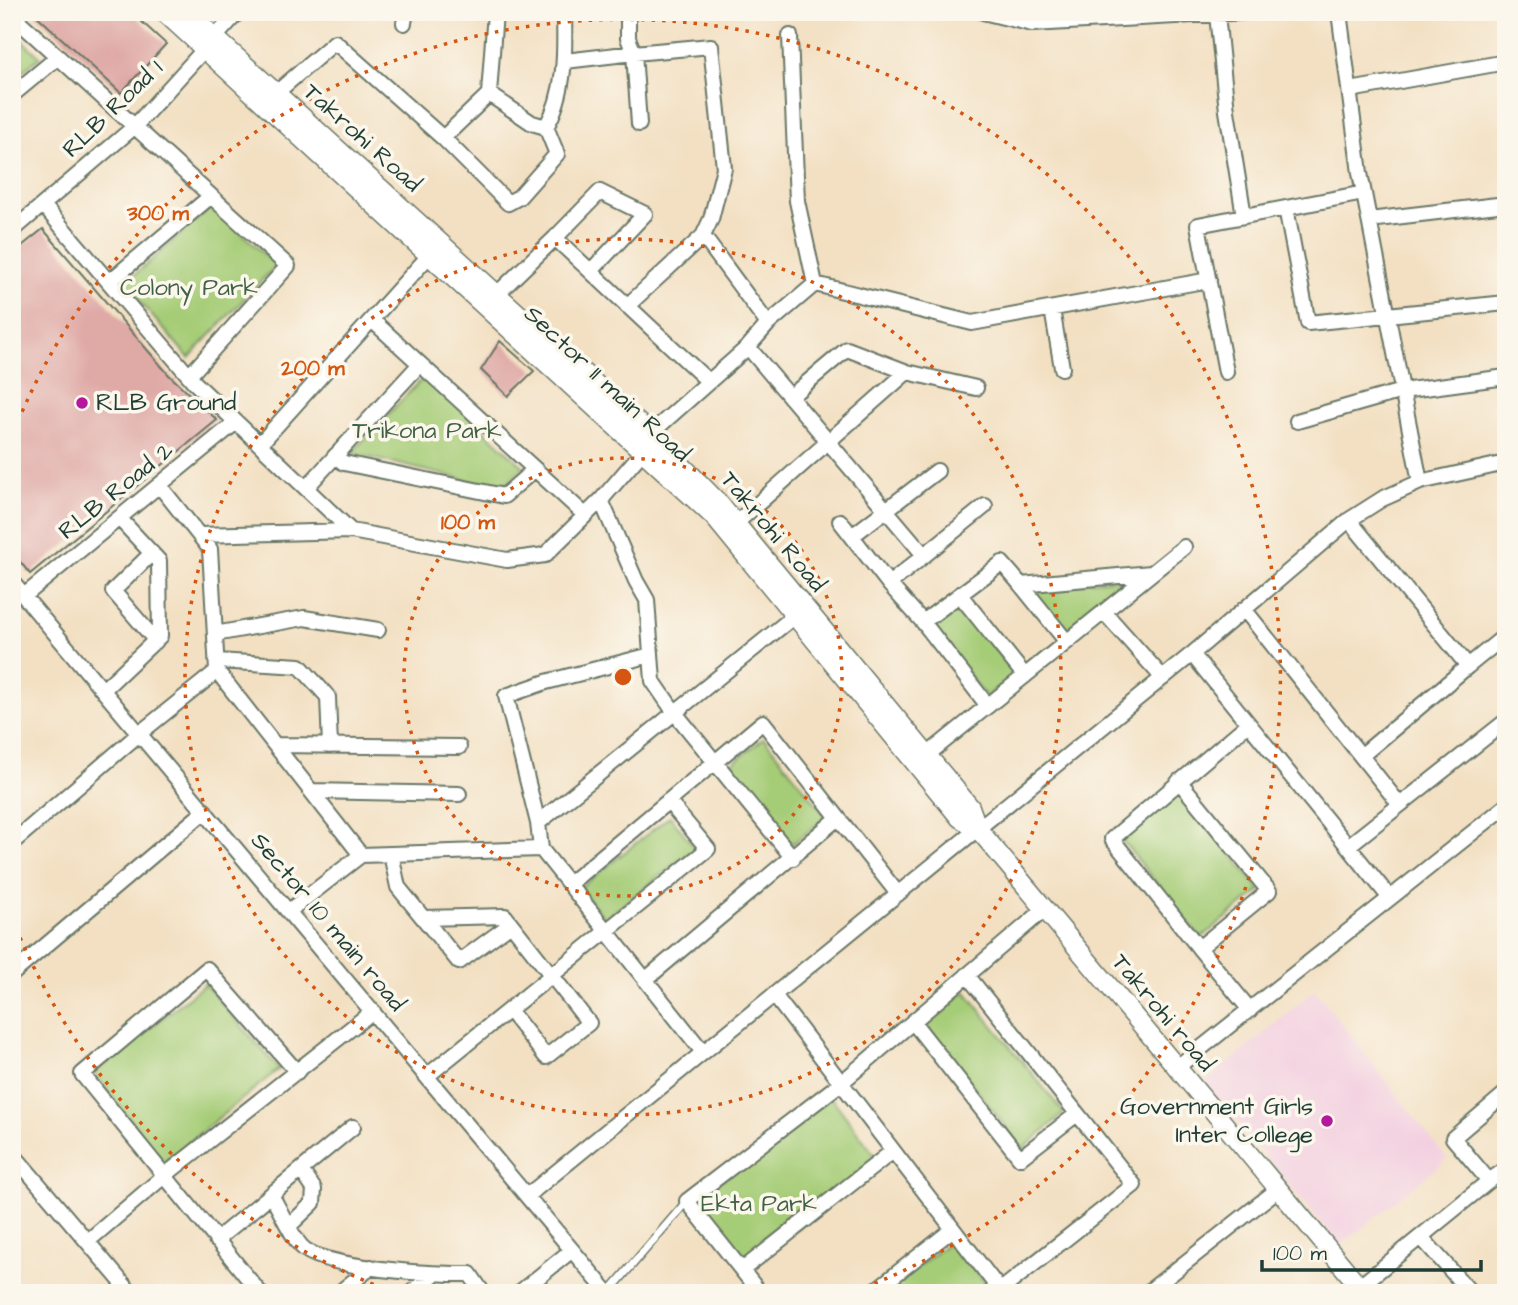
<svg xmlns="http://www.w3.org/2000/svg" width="1518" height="1305" font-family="'Architects Daughter',sans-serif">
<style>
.built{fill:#f3cfe0}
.green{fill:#a5cc76;stroke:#628455;stroke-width:2}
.building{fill:#dfa9a6}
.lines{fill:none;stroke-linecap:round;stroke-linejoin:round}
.service-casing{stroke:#697666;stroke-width:10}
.minor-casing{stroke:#697666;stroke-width:18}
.tertiary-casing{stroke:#697666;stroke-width:21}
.service{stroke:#fff;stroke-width:7}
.minor{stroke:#fff;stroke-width:14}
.tertiary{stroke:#fff;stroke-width:18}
.ring{fill:none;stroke:#d45610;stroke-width:3.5;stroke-dasharray:3.5 7}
.poi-dot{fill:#b5179e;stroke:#fbf7ec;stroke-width:2.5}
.labels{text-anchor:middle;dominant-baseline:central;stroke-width:7;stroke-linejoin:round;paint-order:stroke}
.street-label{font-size:24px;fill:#1f3d34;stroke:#fbf7ec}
.park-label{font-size:24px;fill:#406144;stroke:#fbf7ec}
.poi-label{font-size:24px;fill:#1f3d34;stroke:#fbf7ec;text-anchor:start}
.centre{fill:#d45610;stroke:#fbf7ec;stroke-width:3.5}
.ring-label{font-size:21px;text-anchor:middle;font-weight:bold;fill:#d45610;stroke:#fbf7ec;stroke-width:7;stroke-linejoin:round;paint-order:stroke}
</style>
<rect width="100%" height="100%" fill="#fbf7ec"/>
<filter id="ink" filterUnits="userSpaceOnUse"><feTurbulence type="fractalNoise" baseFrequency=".0143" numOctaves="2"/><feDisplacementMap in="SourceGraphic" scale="14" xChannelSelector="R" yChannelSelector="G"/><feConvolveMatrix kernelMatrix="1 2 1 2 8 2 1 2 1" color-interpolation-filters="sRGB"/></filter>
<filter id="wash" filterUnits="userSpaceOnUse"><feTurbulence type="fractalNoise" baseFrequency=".00686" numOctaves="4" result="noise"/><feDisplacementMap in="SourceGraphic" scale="28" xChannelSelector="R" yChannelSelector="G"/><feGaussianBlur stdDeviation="1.57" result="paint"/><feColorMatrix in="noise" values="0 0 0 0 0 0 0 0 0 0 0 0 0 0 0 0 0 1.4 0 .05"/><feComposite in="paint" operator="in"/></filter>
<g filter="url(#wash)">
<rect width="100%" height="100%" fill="#f3e0c3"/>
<path class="built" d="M1315,990L1447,1159L1340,1246L1205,1083Z"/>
<path class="green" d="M12,31L40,57L12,80Z
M213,206L276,265L189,358L124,284Z
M425,376L524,467L500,488L351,453Z
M1135,577L1067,634L1027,587Z
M957,602L1015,674L986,697L928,623Z
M764,738L827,817L792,844L730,765Z
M1177,791L1261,890L1201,938L1120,838Z
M670,816L695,848L605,919L580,888Z
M205,984L279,1069L163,1163L94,1073Z
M965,991L1064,1113L1023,1149L925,1024Z
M831,1097L880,1162L745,1269L692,1202Z
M952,1240L990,1289L986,1293H884Z"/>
<g id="blocks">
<path class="building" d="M33,12H131L166,44L121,93Z
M43,229L169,375L217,420L30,574L12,552V254Z
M500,341L534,371L508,396L481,370Z"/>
</g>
</g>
<g filter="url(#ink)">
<use href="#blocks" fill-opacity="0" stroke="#697666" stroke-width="2"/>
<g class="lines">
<defs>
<path id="service" d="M608,1293L687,1201"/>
<path id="minor" d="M983,12L1032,24L1247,12
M1217,14L1227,111L1244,216
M12,15L288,266L189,376
M404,23L406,12
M790,36L797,201L815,284
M565,61L634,53L628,38V12
M1350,90L1506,62
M276,93L335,42L443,138L508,203L519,197L557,154L546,127L532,123L489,94
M12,95L58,57
M639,124L634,53L711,46L724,168L711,219L703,236
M546,127C566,93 565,50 564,12
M443,138L489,94L495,12
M43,205L195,383L351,531
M1286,208L1308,323L1506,303
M1369,220L1506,204
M12,231L134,127L238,12
M555,238L600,192L645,214L591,271
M109,282L211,196
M497,294L555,238L709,382
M627,306L703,236L768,324L748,347
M1052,309L1062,368
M372,320L585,515
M768,324L815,284L972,323L1209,280
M1226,372L1198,225L1364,193
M790,397L847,349L907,372L976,388
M1297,421L1402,391L1506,377
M260,444L434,250
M335,456L344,463L504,496L535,469
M1420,482L1506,463
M159,485L210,549L217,671L361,855
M306,488L420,364
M601,500L636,581L647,600L653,681L675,713L793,858
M1349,520L1468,666L1506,635
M840,521L889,584
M735,524L907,372
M199,535L351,531L507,560L545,555L601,500L644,450L650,434L748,347L924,555
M852,536L937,471
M152,553L113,591L156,641
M12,582L608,1293
M960,595L1025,676
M24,596L236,422
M1244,609L1400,805
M1104,612L1163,678
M923,622L889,584L985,506
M215,634L304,618L378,630
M1067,642L1021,585L1151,573
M1192,654L1390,898
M216,661L300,666L328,697L330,746
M103,690L160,636L159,561L119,518
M988,706L923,622L1002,563L1021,585
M275,745L459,747
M927,755L1184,547
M1361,756L1468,666
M1179,781L1269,891L1199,948L1112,839L1248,724
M311,791L459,794
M538,823L506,696L546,682L651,655
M12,843L140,733L217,671
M1348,846L1506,721
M541,849L538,823L803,609
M391,854L398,887L459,962L511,924
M569,884L763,722L898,894
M289,911L361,855L541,849L703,1052
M424,918L505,916L589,1023L546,1057L509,1010
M1199,948L1250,1010
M12,974L205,811
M967,975L1134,1185L997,1293
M645,980L838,818
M774,995L1002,1293
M913,1022L1020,1158L1077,1114
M1176,1068L1506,806
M427,1076L708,849L668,801
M12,1153L131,1293
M1489,1181L1506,1169
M271,1195C281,1211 289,1232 301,1246C321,1269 438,1275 470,1274L483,1293
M527,1196L1192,654L1349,520L1382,499L1420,482L1360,173L1339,12
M289,1226L313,1203L314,1189L301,1170
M1421,1237L1471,1293
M216,1240L353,1127
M88,1241L164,1176L373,1011
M742,1270L893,1151
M1360,1286L1489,1181L1453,1138L1506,1093
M260,1293L82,1074L207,969L297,1072
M339,1293L371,1267
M411,1293L433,1275
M519,1293L572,1250
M760,1293L687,1201L841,1083L1045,909
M872,1293L953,1229
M1147,1293L1277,1190"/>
<path id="tertiary" d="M164,12L714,517L960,818L978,829L1365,1293
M187,12L657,440L717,501L970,807L978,829"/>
</defs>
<use href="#service" class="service-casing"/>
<use href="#minor" class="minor-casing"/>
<use href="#tertiary" class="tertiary-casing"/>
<use href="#service" class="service"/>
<use href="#minor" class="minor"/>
<use href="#tertiary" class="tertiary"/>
</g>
</g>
<g class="ring">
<circle cx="623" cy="677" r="219"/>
<circle cx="623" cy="677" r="438"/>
<path d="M393 1292A657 657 0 0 1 14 923M14 431A657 657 0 1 1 853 1292"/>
</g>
<g class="poi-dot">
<circle cx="82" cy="403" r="7"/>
<circle cx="1327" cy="1121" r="7"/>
</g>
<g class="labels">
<g class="street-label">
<text transform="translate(113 109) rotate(-44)">RLB Road 1</text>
<text transform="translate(362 138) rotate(42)">Takrohi Road</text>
<text transform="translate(607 384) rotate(43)">Sector 11 main Road</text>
<text transform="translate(116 491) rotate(-39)">RLB Road 2</text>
<text transform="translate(773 532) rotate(50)">Takrohi Road</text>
<text transform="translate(328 922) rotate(50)">Sector 10 main road</text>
<text transform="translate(1163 1013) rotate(50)">Takrohi road</text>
</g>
<g class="park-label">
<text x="189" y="288">Colony Park</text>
<text x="427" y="431">Trikona Park</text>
<text x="759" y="1204">Ekta Park</text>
</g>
<g class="poi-label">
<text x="96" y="403">RLB Ground</text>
<text x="1313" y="1107" text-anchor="end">Government Girls<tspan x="1313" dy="28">Inter College</tspan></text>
</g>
</g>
<circle cx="623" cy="677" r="10" class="centre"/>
<g class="ring-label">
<text x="158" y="220">300 m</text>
<text x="313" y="375">200 m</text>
<text x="468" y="529">100 m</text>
</g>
<rect width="1518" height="1305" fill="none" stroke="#fbf7ec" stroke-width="42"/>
<path d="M1262 1260v10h219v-10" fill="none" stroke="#1f3d34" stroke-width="3.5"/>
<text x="1273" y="1260" font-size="21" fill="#1f3d34" stroke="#fbf7ec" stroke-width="5" paint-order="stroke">100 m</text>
</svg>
